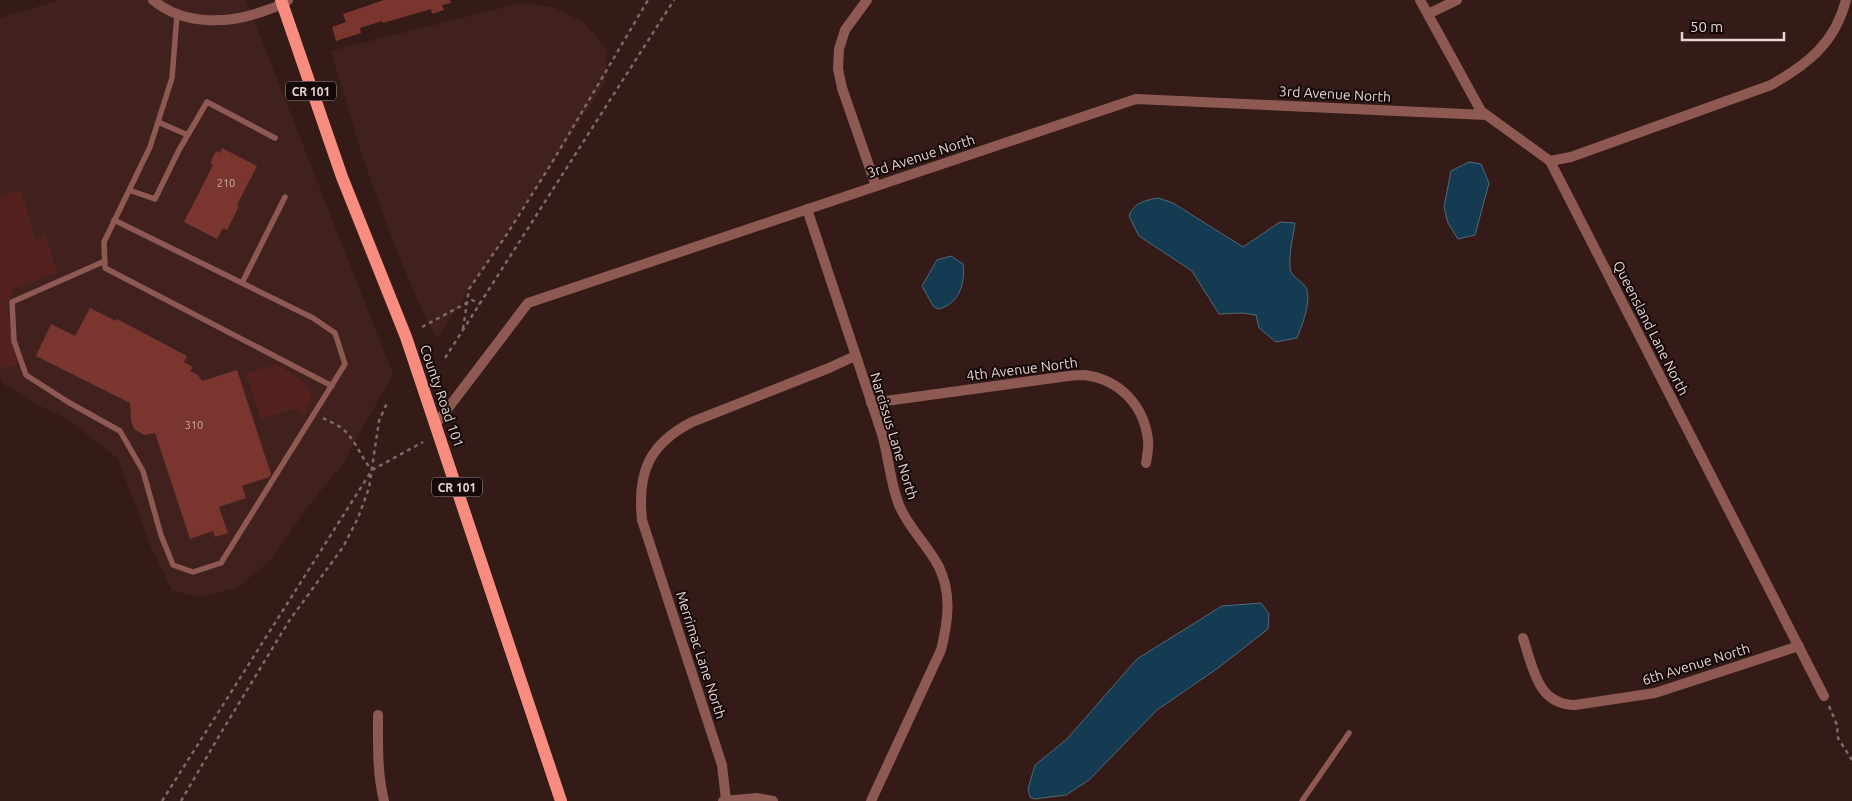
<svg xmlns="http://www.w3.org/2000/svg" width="1852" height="801" font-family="Ubuntu,sans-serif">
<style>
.built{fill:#41211e}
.green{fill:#53221e}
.water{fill:#143b51;stroke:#536978}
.building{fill:#7a352f}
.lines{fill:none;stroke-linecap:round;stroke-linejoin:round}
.path{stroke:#7f6966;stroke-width:2.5;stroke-dasharray:4 4;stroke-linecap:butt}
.service{stroke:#8d5952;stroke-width:5.5}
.minor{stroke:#8d5952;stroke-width:10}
.primary{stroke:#f88c7f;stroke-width:12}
.labels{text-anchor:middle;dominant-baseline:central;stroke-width:4;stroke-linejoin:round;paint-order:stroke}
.number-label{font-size:11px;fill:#cbaca9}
.shield{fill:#140908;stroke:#a79795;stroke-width:1}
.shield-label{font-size:12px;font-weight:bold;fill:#e6d4d2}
.street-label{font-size:14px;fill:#e6d4d2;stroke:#140908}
</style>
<rect width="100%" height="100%" fill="#341b18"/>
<path class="built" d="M60,0H246L393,374L342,465L309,505L272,559L237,588L198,597L172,590L151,547L118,459L69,420L38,405L2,383L0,379V18Z
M521,3L553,7L583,22L607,49L605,83L437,339L421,308L397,252L364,161L331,51Z"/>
<path class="green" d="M21,190L35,239L46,235L57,273L13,288L7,306L18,364L0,369V196Z
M275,364C291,374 310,381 312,400L308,405L305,416L292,409L261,419L246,374Z"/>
<path class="water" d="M1469,162L1481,164L1489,183L1475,235L1458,239L1448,223L1444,207L1451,171Z
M1158,198L1173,203L1243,247L1280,222L1295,223C1293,237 1289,253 1290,267C1291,277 1298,278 1304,285C1314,295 1302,326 1297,338L1276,342L1259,328L1256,315L1242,313L1219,314L1192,271L1139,236L1129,216C1133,203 1146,200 1158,198Z
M951,256L963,264C966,284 958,305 938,309L933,306L922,286L937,260Z
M1261,603L1269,614L1268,629L1218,668L1157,710L1089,780L1066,795L1034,799L1030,797L1028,789L1035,765L1067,739L1137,659L1222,606Z"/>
<path class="building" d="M384,0H450L451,3L442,5L444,10L432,14L431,9L383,23L382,21L360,28L361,33L336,41L332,27L346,22L343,14Z
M222,148L257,166L237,205L239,206L227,230L223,228L217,239L184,222L213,165L210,163L216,151L220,153Z
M90,308L116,321L117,319L187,356L184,362L193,367L190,371L198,375L202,381L237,370L271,474L269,477L242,486L246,498L219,507L228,533L215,537L213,531L190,539L155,433L144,435L134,429L131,420L130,403L36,356L51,324L75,336Z"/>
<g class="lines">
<path class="path" d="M422,327L472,300L480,304
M463,329L469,289L507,234L553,161L648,0
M445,358L674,0
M323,418C330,422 341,426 347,433C357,444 362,459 372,470
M1829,706L1837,725L1838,738L1852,760
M162,801L372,470L423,442
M181,801L219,736L289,621L343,547L358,518L369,488L379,421L387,403"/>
<path class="service" d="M177,15L172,78L150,147L104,242L105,268L332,386
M158,122L188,135
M129,190L155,199L179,150L207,102L275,138
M105,261L12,302L14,341L26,375L68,402L120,431L143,471L161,535L173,565L193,572L221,563L345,364L335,333L313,318L114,220
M242,283L285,197
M1302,801L1349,733"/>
<path class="minor" d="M153,0C184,26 228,24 264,11C273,8 281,6 288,0
M867,0L845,30L839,49L838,69L842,88L876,186
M1420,0L1481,111L1550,161L1824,696
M1428,14L1457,0
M1550,161L1571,157L1771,85C1808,64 1835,43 1846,0
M807,209L882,434C889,458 890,483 899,505C909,529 928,545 939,567C952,594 948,622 941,650L871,801
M871,403L1061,377C1068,376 1076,375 1084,375C1119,379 1144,405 1148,440C1149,448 1147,456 1146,463
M436,424L528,303L1136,99L1486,115
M1523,638C1533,667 1537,705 1575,705L1655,693L1799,646
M378,715C378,744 377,773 384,801
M726,800L722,765L642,520C637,472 649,444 692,422L829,368L855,356
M723,801L757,798L773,801"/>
<path class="primary" d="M281,0L342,177L406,337L561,801"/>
</g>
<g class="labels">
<g class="number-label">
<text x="226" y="183">210</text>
<text x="194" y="425">310</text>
</g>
<g class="shield">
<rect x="286" y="81.5" width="50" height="19" rx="4"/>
<rect x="432" y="477.5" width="50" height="19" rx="4"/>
</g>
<g class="shield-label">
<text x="311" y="91">CR 101</text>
<text x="457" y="487">CR 101</text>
</g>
<g class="street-label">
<text transform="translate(1335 94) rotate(3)">3rd Avenue North</text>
<text transform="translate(921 156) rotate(-18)">3rd Avenue North</text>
<text transform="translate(1651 328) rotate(63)">Queensland Lane North</text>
<text transform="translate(1022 369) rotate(-7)">4th Avenue North</text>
<text transform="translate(442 396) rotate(71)">County Road 101</text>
<text transform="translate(894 436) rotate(73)">Narcissus Lane North</text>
<text transform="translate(701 655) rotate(72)">Merrimac Lane North</text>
<text transform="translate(1696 664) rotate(-17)">6th Avenue North</text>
</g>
</g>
<path d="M1682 32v8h102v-8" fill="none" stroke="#e6d4d2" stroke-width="2.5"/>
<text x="1690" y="32" font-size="15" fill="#e6d4d2" stroke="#140908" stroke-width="4" paint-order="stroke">50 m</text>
</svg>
